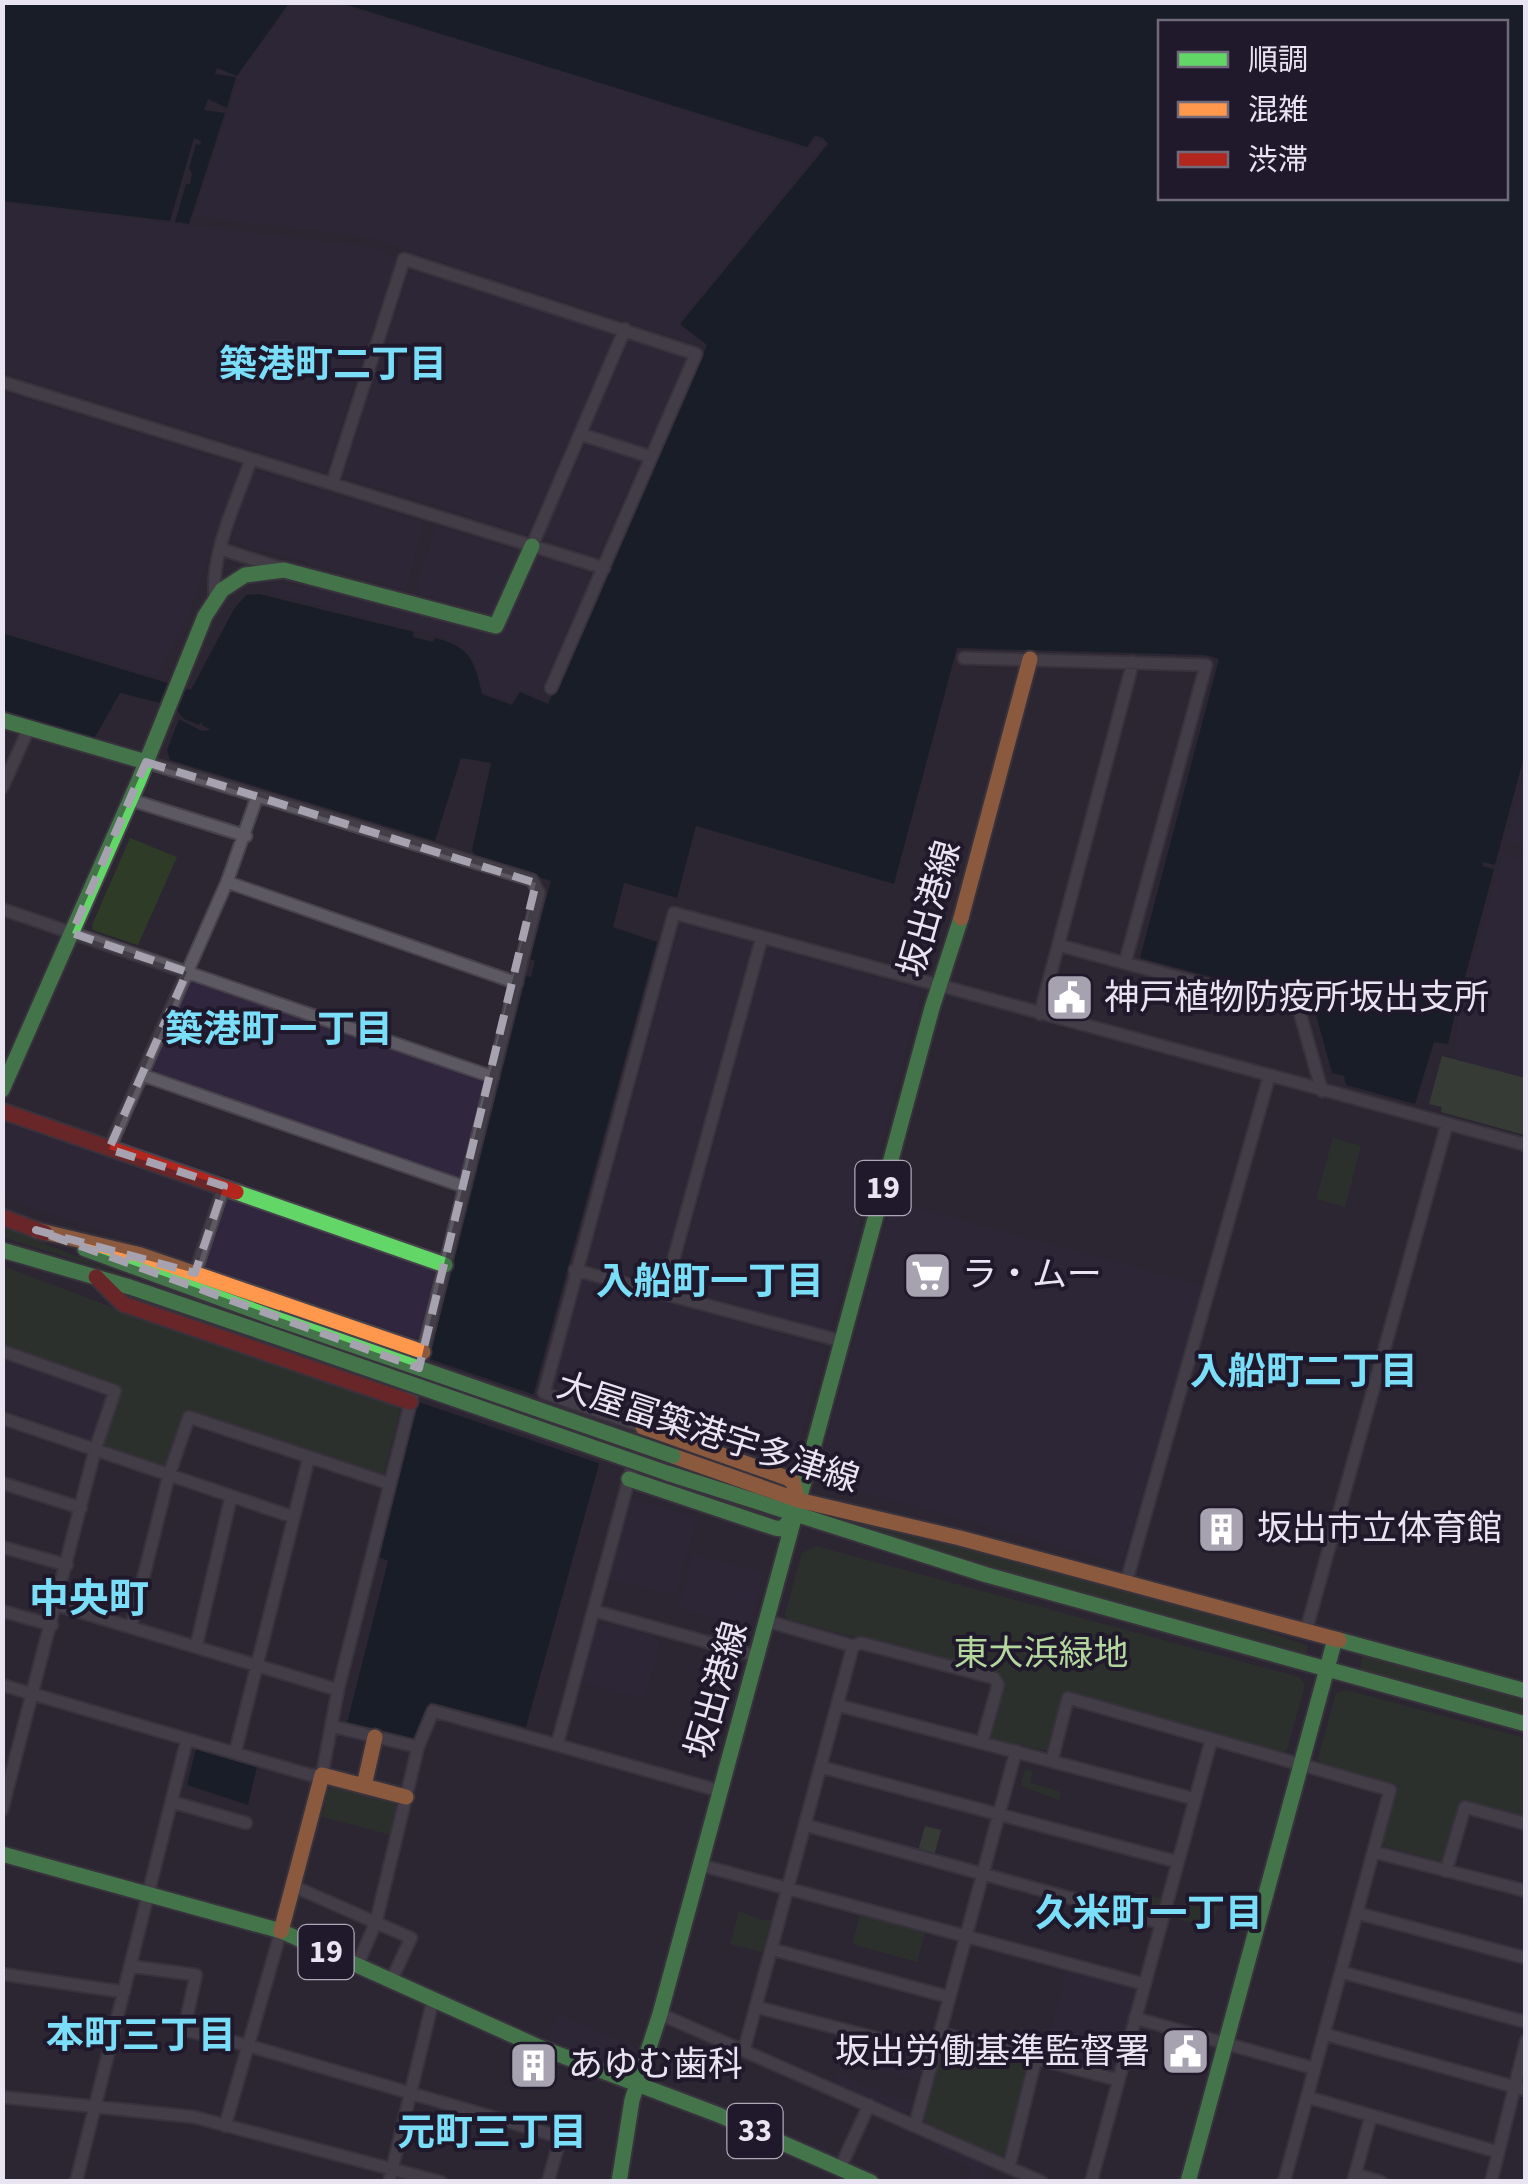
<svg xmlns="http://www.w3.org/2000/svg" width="1528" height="2184" font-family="'Source Sans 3','Noto Sans JP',sans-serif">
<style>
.built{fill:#30263e}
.green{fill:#2e3c27}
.forest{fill:#45563c}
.water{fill:#04131e;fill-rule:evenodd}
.pier{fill:#2b2632}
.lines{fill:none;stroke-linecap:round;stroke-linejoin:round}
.street-casing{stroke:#47424c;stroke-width:15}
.fast-casing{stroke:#47424c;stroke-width:19}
.slow-casing{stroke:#47424c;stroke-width:19}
.jam-casing{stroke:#47424c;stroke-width:19}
.street{stroke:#5d5962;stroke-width:11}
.fast{stroke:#63d668;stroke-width:15}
.slow{stroke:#ff974d;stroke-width:15}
.jam{stroke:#b3261e;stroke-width:15}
.fast-bridge-casing{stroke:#47424c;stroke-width:19;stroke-linecap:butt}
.fast-bridge{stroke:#63d668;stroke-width:15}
.marked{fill:none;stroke:#a6a2af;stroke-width:8;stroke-dasharray:20 12;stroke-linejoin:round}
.labels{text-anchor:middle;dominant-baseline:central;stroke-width:8;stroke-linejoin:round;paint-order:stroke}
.shield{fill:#20192c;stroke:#ada7b7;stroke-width:2.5}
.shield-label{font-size:32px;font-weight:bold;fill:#e9e4f2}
.street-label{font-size:35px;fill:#e9e4f2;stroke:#20192c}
.poi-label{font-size:35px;fill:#e9e4f2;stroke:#20192c;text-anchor:start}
.park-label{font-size:35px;fill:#b3d79d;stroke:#20192c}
.neighbourhood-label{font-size:38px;font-weight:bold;fill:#7bdef8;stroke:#20192c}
.quarter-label{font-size:40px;font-weight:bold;fill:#7bdef8;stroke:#20192c}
</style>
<rect width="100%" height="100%" fill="#2b2632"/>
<path class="built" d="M294,3H333L530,60L807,150L815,139L822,140L826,146L815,155L678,324L695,337L692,343L376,240L350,234L194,216L241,69Z
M3,203L370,247L397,257L325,472L3,372Z
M414,270L616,335L527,535L343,476L409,271Z
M630,340L686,359L647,448L644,449L589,431Z
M2,392L242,466L219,536L215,538L189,612L156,677L3,630Z
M587,442L641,460L597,556L543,536Z
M254,470L423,522L407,587L402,589L233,542L231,539Z
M436,526L517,551L519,556L494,610L488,613L415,593Z
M538,556L588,574L591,578L537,697L519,689L511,702L483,693L470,654L460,642L270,593L273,583L307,587L309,581L499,636L533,559Z
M1525,768V846L1506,841Z
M1502,854L1525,860V1078L1463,1062L1454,1052L1459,1014Z
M686,925L752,943L659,1283L587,1264L679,929Z
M773,949L918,989L921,997L830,1331L675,1288L766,952Z
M195,981L482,1081L484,1086L462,1174L456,1178L154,1072L152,1067L189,984Z
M10,1124L433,1269L436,1276L420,1336L414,1338L3,1197V1128Z
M892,1201L1203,1286L1122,1563L816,1479Z
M579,1278L826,1347L795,1459L783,1465L557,1388L553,1381Z
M2,1354L107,1393L109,1397L95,1440L91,1441L3,1408Z
M631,1499L697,1517L675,1596L609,1578Z
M693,1554L764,1572L750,1627L679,1609Z
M608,1623L656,1637L660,1643L645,1699L580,1682L595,1628Z
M1067,1969L1133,1988L1134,1996L1115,2068L1111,2071L1045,2053Z
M558,2014L635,2047L627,2066L624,2068L548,2039Z
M891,2047L895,2048L894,2061L922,2068L919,2081L862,2067L865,2055L887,2060Z
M838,2073L857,2080L856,2084L881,2090L877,2101L836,2083Z
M881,2093L915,2101L913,2111L905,2113L879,2101Z
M941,2143L990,2166L982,2181H968L973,2169L937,2150Z"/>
<path class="green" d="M130,838L177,857L138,945L93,930L92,925Z
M1333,1138L1361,1146L1345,1207L1316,1199Z
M2,1227H3L126,1276L3,1237Z
M3,1266L122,1311L397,1406L400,1411L383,1477L188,1410L165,1466L105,1446L104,1442L121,1388L3,1346Z
M822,1514L971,1550L1239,1622L1308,1646L1305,1658L917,1550L889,1538L821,1517Z
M816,1546L1299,1677L1305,1685L1287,1749L1283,1753L1065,1695L1048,1751L990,1739L988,1735L1001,1677L788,1619L785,1615L802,1553Z
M1363,1656L1525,1700V1718L1359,1672Z
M1346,1690L1525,1738V1819L1460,1801L1444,1858L1440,1861L1384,1846L1381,1842L1396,1784L1321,1763L1318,1759L1336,1693Z
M1025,1769L1033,1771L1030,1783L1061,1792L1059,1800L1021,1786Z
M336,1785L391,1798L398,1810L392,1835L322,1817L328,1790Z
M1138,1892L1161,1899L1156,1916L1133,1909Z
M1196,1896L1219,1902L1212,1927L1180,1920L1185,1900L1194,1903Z
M739,1911L761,1920H771L762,1952L730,1944Z
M860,1915L925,1933L917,1962L852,1944Z
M947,2041L1026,2062L1028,2066L1005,2154L1000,2156L926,2123L924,2118L943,2043Z"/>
<path class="forest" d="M1442,1056L1525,1078V1135L1441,1112L1442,1107L1429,1104Z
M925,1826L941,1830L934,1856L918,1851Z"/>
<path class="water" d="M2,3H289L237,76L217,68L215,74L236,77L227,108L208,99L204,110L225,113L189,224L175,222L186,184H190L192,174L189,168L196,144L200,145L201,141L194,138L170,221L3,201Z
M341,3H1525V753L1495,865L1483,862V866L1494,869L1463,985L1451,981L1450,984L1461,989L1448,1044L1434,1042L1415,1104L1346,1085L1344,1076L1332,1073L1313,1004L1140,958L1219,659L1205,655L957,648L894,884L696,826L677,898L624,883L613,927L657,942L522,1436L544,1444L606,1439L526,1727L430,1702L418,1741L347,1723L388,1561L379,1557L525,976L531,977L535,961L530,959L551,881L475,856L472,850L491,763L461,758L435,841L170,760L167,750L179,719L202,731L211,730L202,725L203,721L199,725L184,719L173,706L120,693L94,739L3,710L2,633L191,690L234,609L246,595L259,594L414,632L413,637L433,642L435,638C469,646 475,660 482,694L512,705L520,692L548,704L707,345L680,324L828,144L823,138L815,136L807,147ZM1160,22H1506V198H1160Z
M196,1749L257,1767L248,1805L187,1785Z"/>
<path class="pier" d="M424,1357L538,1396L528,1434L540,1438L546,1417L611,1440L604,1465L413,1400Z"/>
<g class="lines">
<defs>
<path id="street" d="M2,382L604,568
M580,434L651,457
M332,484L404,259L696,354L551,688
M532,546L625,329
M221,549L280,568
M215,598C210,553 237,501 251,459
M964,658L1206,665L1125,963
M2,788L29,728
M131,800L246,836
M227,882L517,983
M2,909L493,1077
M1058,945L1299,1010L1322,1091
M1040,1014L1133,662
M142,1075L465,1187
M109,1149L227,882L257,797
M575,1270L841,1341
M195,1273L224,1186
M664,1294L762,937
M2,1351L115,1391L95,1450L2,1810
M2,1418L293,1517
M2,1483L81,1508
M2,1547L67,1565
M1126,1583L1269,1077
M57,1605L338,1690
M2,1611L52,1625
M595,1611L757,1656
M767,1621L853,1646L861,1643L994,1678L998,1685L982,1742
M131,1627L169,1475L189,1417L390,1484
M1306,1631L1447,1124
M196,1647L231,1497
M2,1685L310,1775H322L338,1690L539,893L532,880L146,762
M837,1705L1195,1799
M331,1726L418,1747
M235,1753L309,1457
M1052,1760L1068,1698L1390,1790L1284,2182
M821,1767L1178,1862
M720,1791L557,1745L643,1427L544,1393L674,913L1526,1145
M172,1802L246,1823
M805,1825L1161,1923
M1374,1852L1526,1891
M700,1865L1144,1984
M1446,1871L1465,1807L1526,1824
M295,1887L411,1938L391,1981
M1357,1913L1526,1958
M771,1949L949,1997
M130,1966L196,1975L184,2030L246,2045L557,2136L559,2143L548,2182
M357,1966L376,1922L418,1747L433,1711L557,1745
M1341,1972L1526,2022
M2,1974L124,1992
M756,2007L934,2053
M660,2014L1042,2182
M1135,2018L1313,2068
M940,2033L1118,2080
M1324,2034L1526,2090
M744,2050L853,1646
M2,2097L194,2117L441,2182
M1307,2097L1498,2152
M915,2125L1016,1751
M225,2126L281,1931
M1009,2167L1036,2058
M840,2168L869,2105
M1355,2174L1381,2182
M76,2182L187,1739
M389,2182L433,2000
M1091,2182L1211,1741
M1353,2182L1371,2116
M1491,2182L1526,2041"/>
<path id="fast" d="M2,720L146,762
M2,1090L139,780L205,616L222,590L245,575L284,570L496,626L532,546
M236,1192L445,1265
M85,1249L277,1319
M2,1250L130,1287L271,1335
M667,1473L987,1575L1526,1724
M629,1479L775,1528L782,1529L793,1517
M1339,1640L1526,1691
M2,1854L281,1931L539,2047L719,2115L871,2182
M619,2182L632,2100L660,2014L932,1008L961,918
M1188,2182L1335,1639"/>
<path id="slow" d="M961,918L1030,659
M36,1230L141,1255L423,1352
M643,1427L787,1478L793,1482L798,1500
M673,1456L798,1500L960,1538L1339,1640
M364,1786L375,1737
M281,1931L322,1775L406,1797"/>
<path id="jam" d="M2,1111L236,1192
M2,1217L45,1233
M96,1277L123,1304L410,1402"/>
</defs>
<use href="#street" class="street-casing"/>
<use href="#fast" class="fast-casing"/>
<use href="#slow" class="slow-casing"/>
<use href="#jam" class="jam-casing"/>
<use href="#street" class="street"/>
<use href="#fast" class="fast"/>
<use href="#slow" class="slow"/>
<use href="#jam" class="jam"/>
<defs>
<path id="fast-bridge" d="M277,1319L673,1456
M271,1335L667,1473"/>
</defs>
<use href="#fast-bridge" class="fast-bridge-casing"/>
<use href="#fast-bridge" class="fast-bridge"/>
</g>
<path d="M0 0H1528V2184H0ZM146,762L536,883L419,1368L36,1230L195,1273L224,1186L109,1149L187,972L72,933Z" fill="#2b2632" fill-opacity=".55" fill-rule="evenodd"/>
<path class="marked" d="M146,762L536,883L419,1368L36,1230L195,1273L224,1186L109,1149L187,972L72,933Z"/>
<defs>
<symbol id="civic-square" viewBox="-11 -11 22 22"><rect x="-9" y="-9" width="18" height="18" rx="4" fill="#a6a2af" stroke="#20192c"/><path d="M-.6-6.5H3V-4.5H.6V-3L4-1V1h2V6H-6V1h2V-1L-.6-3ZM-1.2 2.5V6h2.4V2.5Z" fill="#fff"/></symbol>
<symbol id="supermarket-square" viewBox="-11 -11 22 22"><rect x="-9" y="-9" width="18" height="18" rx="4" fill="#a6a2af" stroke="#20192c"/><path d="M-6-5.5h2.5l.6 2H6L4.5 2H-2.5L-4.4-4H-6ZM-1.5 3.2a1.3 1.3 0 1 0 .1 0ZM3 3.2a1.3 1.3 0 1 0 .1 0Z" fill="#fff"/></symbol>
<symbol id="building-square" viewBox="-11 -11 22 22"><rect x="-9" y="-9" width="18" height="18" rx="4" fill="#a6a2af" stroke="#20192c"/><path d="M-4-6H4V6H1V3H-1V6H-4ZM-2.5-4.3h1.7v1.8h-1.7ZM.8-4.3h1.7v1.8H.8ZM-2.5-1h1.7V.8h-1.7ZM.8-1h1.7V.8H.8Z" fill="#fff"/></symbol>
</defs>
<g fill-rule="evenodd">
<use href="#civic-square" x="1042" y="970" width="55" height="55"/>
<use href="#supermarket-square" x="900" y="1248" width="55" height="55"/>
<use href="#building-square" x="1194" y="1502" width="55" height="55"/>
<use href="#civic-square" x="1158" y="2024" width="55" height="55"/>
<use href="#building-square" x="506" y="2038" width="55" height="55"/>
</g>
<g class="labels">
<g class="shield">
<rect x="855.5" y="1161" width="55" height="54" rx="8"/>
<rect x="298.5" y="1925" width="55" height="54" rx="8"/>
<rect x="727.5" y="2104" width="55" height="54" rx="8"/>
</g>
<g class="shield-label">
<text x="883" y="1188">19</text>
<text x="326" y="1952">19</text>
<text x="755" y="2131">33</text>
</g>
<g class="street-label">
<text transform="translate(930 909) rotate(-74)">坂出港線</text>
<text transform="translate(708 1433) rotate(18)">大屋冨築港宇多津線</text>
<text transform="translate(717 1690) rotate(-74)">坂出港線</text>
</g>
<g class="poi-label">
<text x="1104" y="998">神戸植物防疫所坂出支所</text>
<text x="962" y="1275">ラ・ムー</text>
<text x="1257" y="1529">坂出市立体育館</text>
<text x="1150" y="2052" text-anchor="end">坂出労働基準監督署</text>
<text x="568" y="2065">あゆむ歯科</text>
</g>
<g class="park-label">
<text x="1041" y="1654">東大浜緑地</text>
</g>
<g class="neighbourhood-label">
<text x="333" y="365">築港町二丁目</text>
<text x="279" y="1030">築港町一丁目</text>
<text x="710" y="1282">入船町一丁目</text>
<text x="1304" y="1372">入船町二丁目</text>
<text x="1149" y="1914">久米町一丁目</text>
<text x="141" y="2036">本町三丁目</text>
<text x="492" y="2133">元町三丁目</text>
</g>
<g class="quarter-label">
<text x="89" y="1599">中央町</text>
</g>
</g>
<rect width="1528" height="2184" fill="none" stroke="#e9e4f2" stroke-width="10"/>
<rect x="1158" y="20" width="350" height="180" fill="#20192c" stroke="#706a7b" stroke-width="2.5"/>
<rect x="1178" y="52" width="50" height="15" fill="#63d668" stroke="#706a7b" stroke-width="2.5"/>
<text x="1248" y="70" font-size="30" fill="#e9e4f2">順調</text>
<rect x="1178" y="102" width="50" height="15" fill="#ff974d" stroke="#706a7b" stroke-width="2.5"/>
<text x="1248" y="120" font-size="30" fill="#e9e4f2">混雑</text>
<rect x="1178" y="152" width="50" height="15" fill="#b3261e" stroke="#706a7b" stroke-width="2.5"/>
<text x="1248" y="170" font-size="30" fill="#e9e4f2">渋滞</text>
</svg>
